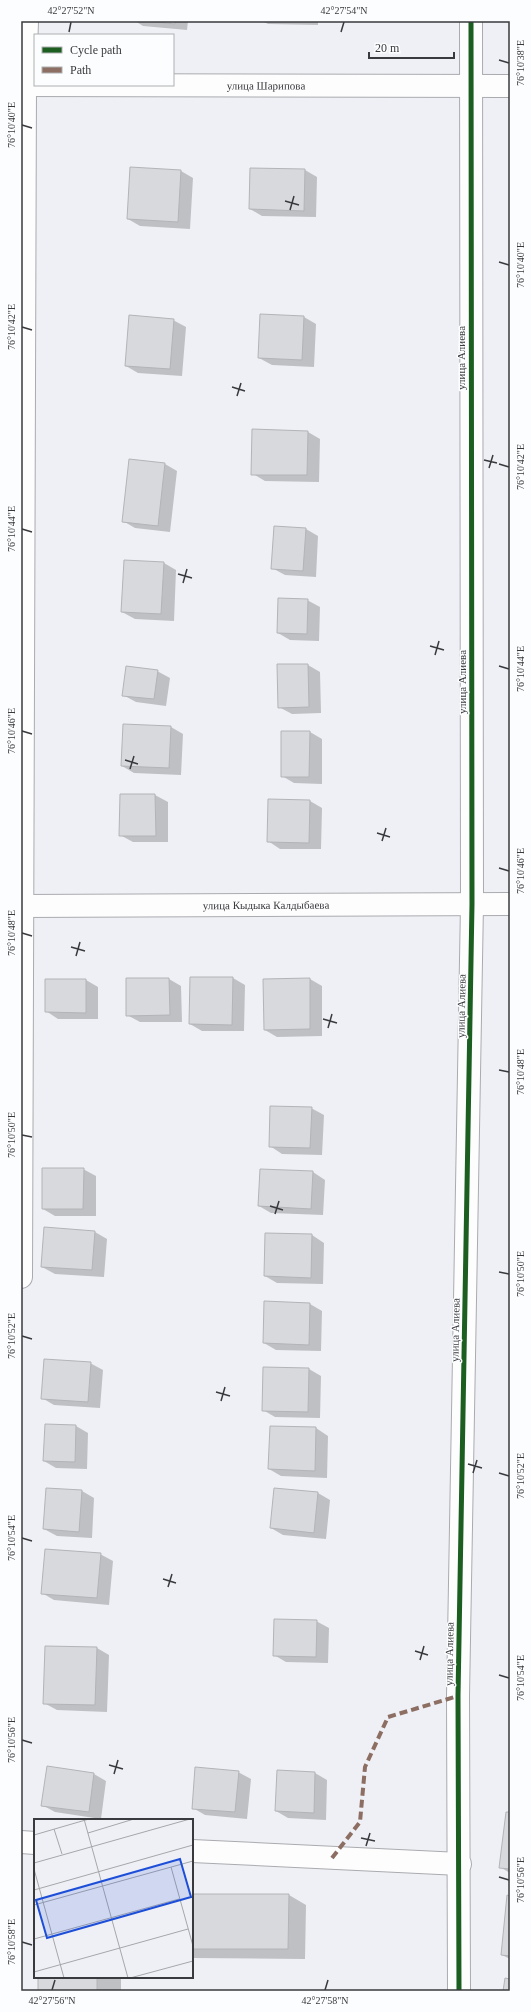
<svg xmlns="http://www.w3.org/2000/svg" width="531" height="2012" font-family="'Times New Roman',serif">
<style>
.shadow{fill:#0003}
.building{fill:#d7d9dc;stroke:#b2b4b7}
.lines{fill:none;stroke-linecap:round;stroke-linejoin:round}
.minor-casing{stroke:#aaabaf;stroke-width:24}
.tertiary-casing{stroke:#aaabaf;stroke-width:24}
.minor{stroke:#fdfdfe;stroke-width:22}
.tertiary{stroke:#fdfdfe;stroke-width:22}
.quiet{stroke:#8d6e63;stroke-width:4;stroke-dasharray:8 4;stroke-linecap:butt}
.cycleway-casing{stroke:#fcfdfe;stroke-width:8}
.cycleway{stroke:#1b5e20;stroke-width:5}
.ticks{fill:none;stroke:#393a3d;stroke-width:1.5}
.labels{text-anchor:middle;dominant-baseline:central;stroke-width:3;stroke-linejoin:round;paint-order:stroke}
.street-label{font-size:11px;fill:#393a3d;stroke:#fcfdfe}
.inset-road{fill:none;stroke:#a6a7ab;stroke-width:1}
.view{fill:#1d4ed8;fill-opacity:0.15;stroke:#1d4ed8;stroke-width:2}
.inset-edge{fill:none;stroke:#393a3d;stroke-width:2}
.neatline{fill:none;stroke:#393a3d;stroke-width:1.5}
.ticks-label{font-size:10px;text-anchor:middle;fill:#393a3d}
</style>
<rect width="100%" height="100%" fill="#eff0f5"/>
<path class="shadow" d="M135,21H188L187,30L143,26Z
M262,21H318V25L268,24Z
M305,170L317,177L316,217L262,216L250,209Z
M181,171L193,178L190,229L140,226L128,219Z
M304,317L316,324L314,367L272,365L259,358Z
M173,320L186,327L182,376L138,373L126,366Z
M253,430L308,432L320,439L319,482L265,481L253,474Z
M130,460L165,464L177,471L170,532L135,528L123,521Z
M275,527L306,529L318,536L316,577L285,575L272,568Z
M164,563L176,570L174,621L135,619L122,612Z
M307,600L320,607L319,641L290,640L278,633Z
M308,665L320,672L321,713L292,714L279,707Z
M157,671L170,678L166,706L136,702L123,695Z
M171,727L183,734L181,775L134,773L122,766Z
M310,732L322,739V784L294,783L282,776Z
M121,795H155L168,802V842H133L120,835Z
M310,801L322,808L321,849H280L268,841Z
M233,978L245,985L244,1031H202L190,1024Z
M169,979L181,986L182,1022H140L127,1015Z
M310,979L322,986V1036L277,1037L265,1030Z
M86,980L98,987V1019H58L46,1011Z
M311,1108L324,1115L322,1155L282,1154L270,1146Z
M83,1169L96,1176V1216H55L43,1209Z
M261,1170L313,1172L325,1180L323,1215L271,1213L259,1206Z
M95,1232L107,1239L104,1277L55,1274L42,1267Z
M266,1234L312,1235L324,1243L323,1284L277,1283L265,1276Z
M265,1303L310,1304L322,1311L321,1351L276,1350L264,1343Z
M90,1363L103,1370L100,1408L54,1405L42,1398Z
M263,1368L309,1369L321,1376L320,1418L275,1417L263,1410Z
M76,1426L88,1433L87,1469L56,1468L44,1461Z
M271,1427L316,1428L328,1436L327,1478L281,1476L269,1469Z
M82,1491L94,1498L92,1538L57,1536L44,1529Z
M318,1493L330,1500L326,1539L283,1535L271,1528Z
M100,1554L113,1561L109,1605L54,1600L42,1593Z
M316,1621L329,1628L328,1663L286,1662L274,1655Z
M46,1647L97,1648L109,1655L107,1712L57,1710L44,1703Z
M277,1771L315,1773L327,1780L326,1820L288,1818L276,1811Z
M238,1772L251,1779L247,1819L205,1815L193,1808Z
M94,1774L106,1781L101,1819L55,1812L42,1805Z
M510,1813V1873L500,1867Z
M192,1895H289L306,1905L305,1959L192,1958Z
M510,1897V1959L502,1955Z
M39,1977H121V1991H39Z"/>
<path class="building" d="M147,21H175V24Z
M130,167L181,170L178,222L127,219Z
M250,168L305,169L304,211L249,209Z
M260,314L304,316L302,360L258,358Z
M129,315L174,319L170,369L125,366Z
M252,429L308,431L307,475H251Z
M129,459L165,463L158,526L122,522Z
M274,526L306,528L303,571L271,569Z
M124,560L164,562L161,614L121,612Z
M278,598L308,599L307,634L277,633Z
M277,664H308L309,707L278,708Z
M126,666L158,670L154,699L122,696Z
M123,724L171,726L169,768L121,766Z
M281,731H310L309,777H281Z
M120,794H155L156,836H119Z
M268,799L310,800L309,843L267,842Z
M190,977H233L232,1025L189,1024Z
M126,978H169L170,1015L126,1016Z
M310,978V1029L264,1030L263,979Z
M45,979H86V1013L45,1012Z
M270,1106L312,1107L310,1148L269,1147Z
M42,1168H84L83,1209H42Z
M260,1169L313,1171L311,1209L258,1206Z
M44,1227L95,1231L92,1270L41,1267Z
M265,1233L312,1234L311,1278L264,1276Z
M264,1301L310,1303L309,1345L263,1343Z
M44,1359L91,1362L88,1402L41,1399Z
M263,1367L309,1368L308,1412L262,1411Z
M45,1424L76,1425L75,1462L43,1461Z
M270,1426L316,1427L315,1471L268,1469Z
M46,1488L82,1490L79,1532L43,1529Z
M274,1488L318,1492L314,1533L270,1528Z
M45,1549L101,1553L97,1598L41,1594Z
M274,1619L317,1620L316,1657L273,1656Z
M45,1646L97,1647L95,1705L43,1704Z
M47,1766L94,1773L89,1812L41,1806Z
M195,1767L239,1771L235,1812L192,1809Z
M277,1770L315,1772L314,1813L275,1811Z
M506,1812H510V1869L499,1868Z
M192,1894H289L288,1949H192Z
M507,1895L510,1896V1956L501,1955Z
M38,1977H97V1991H38Z
M505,1978L510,1979V1991H503Z"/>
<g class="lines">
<defs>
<g id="minor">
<path id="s1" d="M21,85L510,86"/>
<path d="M21,1277L25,85L27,21"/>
<path d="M21,1842L35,1843"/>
<path d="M192,1851L460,1864"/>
<path d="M459,1991L458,1696L472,904L471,21"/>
</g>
<g id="tertiary">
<path id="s2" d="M21,906L510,904"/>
</g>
</defs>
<use href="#minor" class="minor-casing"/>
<use href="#tertiary" class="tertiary-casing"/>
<use href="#minor" class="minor"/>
<use href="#tertiary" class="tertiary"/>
<path class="quiet" d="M332,1858L360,1822L365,1767L388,1717L458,1696"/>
<defs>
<path id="cycleway" d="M459,1991L458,1696L472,904L471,21"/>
</defs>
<use href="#cycleway" class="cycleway-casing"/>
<use href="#cycleway" class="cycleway"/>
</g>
<path class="ticks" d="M69,32L71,22M341,32L344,22M499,60L509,63M22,125L32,128M285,201L299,205M290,210L294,196M499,262L509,265M22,327L32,330M232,387L245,391M237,396L241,383M484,460L497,463M499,464L509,467M489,468L493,455M22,529L32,532M178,574L192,578M183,583L187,569M430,646L444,650M435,655L439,641M499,666L509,669M22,731L32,734M125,760L138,764M130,769L134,756M377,833L390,837M382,841L386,828M499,868L509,871M22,933L32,936M71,947L85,951M76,956L80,942M323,1019L337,1023M328,1028L332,1014M499,1070L509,1072M22,1135L32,1137M270,1206L283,1210M275,1214L279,1201M499,1272L509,1274M22,1336L32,1339M216,1392L230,1396M221,1401L225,1387M468,1464L482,1468M473,1473L477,1460M499,1473L509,1476M22,1538L32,1541M163,1579L176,1583M168,1587L172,1574M415,1651L428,1655M420,1660L424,1646M499,1675L509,1678M22,1740L32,1743M109,1765L123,1769M114,1774L118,1760M361,1838L375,1841M366,1846L370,1833M499,1877L509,1880M22,1942L32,1945M52,1990L55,1980M325,1990L328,1980"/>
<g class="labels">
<g class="street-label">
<text stroke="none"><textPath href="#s1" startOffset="245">улица Шарипова</textPath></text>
<text transform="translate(461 358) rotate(-90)">улица Алиева</text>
<text transform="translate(462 682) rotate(-90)">улица Алиева</text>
<text stroke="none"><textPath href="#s2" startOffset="245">улица Кыдыка Калдыбаева</textPath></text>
<text transform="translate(461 1006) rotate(-89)">улица Алиева</text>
<text transform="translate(455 1330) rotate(-89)">улица Алиева</text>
<text transform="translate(449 1654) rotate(-89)">улица Алиева</text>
</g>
</g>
<g transform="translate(34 1819)">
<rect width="159" height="159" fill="#eff0f5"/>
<path class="inset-road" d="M50,0L94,159M20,10L28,35M54,14L100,0M0,16L55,0M0,44L156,0M137,48L159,127M0,50L30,159M0,71L159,26M0,86L159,42M0,120L145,80M0,153L154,110M96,159L159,142"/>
<path class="view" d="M146,40L157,78L13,119L2,81Z"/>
<rect width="159" height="159" class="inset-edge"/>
</g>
<rect width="531" height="2012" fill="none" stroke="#fcfdfe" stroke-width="44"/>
<rect x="34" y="34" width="140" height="52" fill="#fcfdfe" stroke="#aeafb1"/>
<rect x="42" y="47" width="20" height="6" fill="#1b5e20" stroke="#aeafb1"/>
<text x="70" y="54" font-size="12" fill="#393a3d">Cycle path</text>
<rect x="42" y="67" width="20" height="6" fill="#8d6e63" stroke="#aeafb1"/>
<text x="70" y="74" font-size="12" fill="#393a3d">Path</text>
<path d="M369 52v6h85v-6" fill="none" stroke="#393a3d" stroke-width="2"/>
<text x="375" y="52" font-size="12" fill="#393a3d" stroke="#fcfdfe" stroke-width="3" paint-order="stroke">20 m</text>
<rect x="22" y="22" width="487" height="1968" class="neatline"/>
<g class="ticks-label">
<text x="71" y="14">42°27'52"N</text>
<text x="344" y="14">42°27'54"N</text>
<text transform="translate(520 63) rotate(-90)" y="4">76°10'38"E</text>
<text transform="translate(11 125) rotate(-90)" y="4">76°10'40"E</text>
<text transform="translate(520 265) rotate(-90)" y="4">76°10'40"E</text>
<text transform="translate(11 327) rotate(-90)" y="4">76°10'42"E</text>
<text transform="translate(520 467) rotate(-90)" y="4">76°10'42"E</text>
<text transform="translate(11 529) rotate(-90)" y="4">76°10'44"E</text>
<text transform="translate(520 669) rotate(-90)" y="4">76°10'44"E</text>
<text transform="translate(11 731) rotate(-90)" y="4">76°10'46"E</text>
<text transform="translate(520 871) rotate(-90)" y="4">76°10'46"E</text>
<text transform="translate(11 933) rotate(-90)" y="4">76°10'48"E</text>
<text transform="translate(520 1072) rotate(-90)" y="4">76°10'48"E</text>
<text transform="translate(11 1135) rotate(-90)" y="4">76°10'50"E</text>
<text transform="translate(520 1274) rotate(-90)" y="4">76°10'50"E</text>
<text transform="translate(11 1336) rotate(-90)" y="4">76°10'52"E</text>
<text transform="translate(520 1476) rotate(-90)" y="4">76°10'52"E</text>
<text transform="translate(11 1538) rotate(-90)" y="4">76°10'54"E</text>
<text transform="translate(520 1678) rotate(-90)" y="4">76°10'54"E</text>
<text transform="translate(11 1740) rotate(-90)" y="4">76°10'56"E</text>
<text transform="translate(520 1880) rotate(-90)" y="4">76°10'56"E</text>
<text transform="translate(11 1942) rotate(-90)" y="4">76°10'58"E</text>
<text x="52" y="2004">42°27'56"N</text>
<text x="325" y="2004">42°27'58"N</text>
</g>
</svg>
